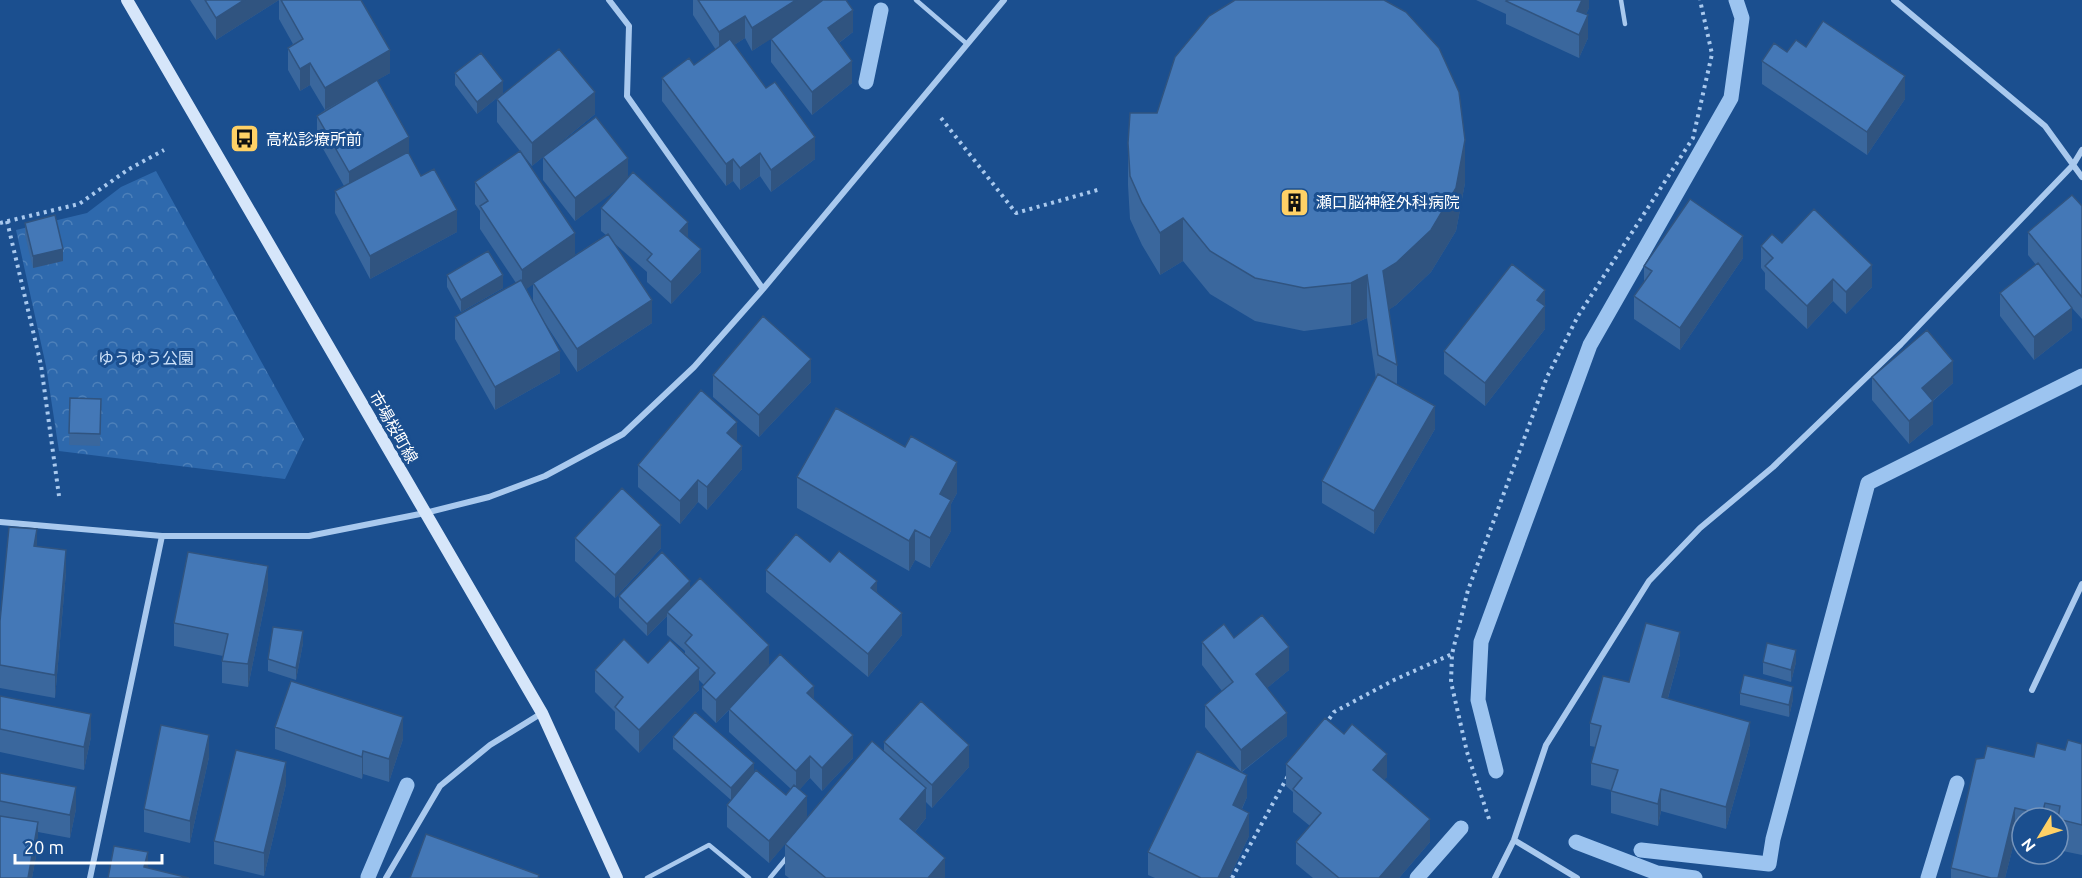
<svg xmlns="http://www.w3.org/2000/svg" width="2082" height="878" font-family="Ubuntu,'Noto Sans JP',sans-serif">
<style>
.park{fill:url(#park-crowns)}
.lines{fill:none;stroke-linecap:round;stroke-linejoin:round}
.stream{stroke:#9cc4f0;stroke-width:15}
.path{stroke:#a9c9ee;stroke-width:4;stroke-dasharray:3 4.5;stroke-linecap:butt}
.lane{stroke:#a9c9ee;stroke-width:4.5}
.street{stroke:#a9c9ee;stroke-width:6}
.secondary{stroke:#d6e6fa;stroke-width:12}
.wall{fill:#3a679d;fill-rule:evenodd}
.shaded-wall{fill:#305480}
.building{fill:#4478b7;stroke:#305480;stroke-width:1.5}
.labels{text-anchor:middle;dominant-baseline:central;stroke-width:6;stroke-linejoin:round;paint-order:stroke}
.poi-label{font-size:16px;fill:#fff;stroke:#1b4f8f;text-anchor:start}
.park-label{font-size:16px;fill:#cfe3fa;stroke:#1b4f8f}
.street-label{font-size:16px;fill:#fff;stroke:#1b4f8f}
</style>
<defs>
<pattern id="park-crowns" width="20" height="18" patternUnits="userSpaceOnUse" patternTransform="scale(1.5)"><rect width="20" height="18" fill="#2e69ad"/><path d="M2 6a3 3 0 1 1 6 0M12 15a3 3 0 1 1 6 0" fill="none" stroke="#4d80b9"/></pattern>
</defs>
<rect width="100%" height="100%" fill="#1b4f8f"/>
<path class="park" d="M156,171L304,439L285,479L59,451L46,366L16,230L87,213L121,187Z"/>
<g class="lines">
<path class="stream" d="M866,82L881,10
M1496,771L1478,700L1481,642L1590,345L1731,98L1742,18L1736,0
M1576,842L1657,873L1695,878
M1641,850L1769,864L1773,839L1868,483L2082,376
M368,877L407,785
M1417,878L1461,828
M1928,878L1957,783"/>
<path class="path" d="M941,118L1016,213L1101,189
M7,221L41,365L59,496
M0,223L79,204L129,169L164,150
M1325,725L1334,712L1394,680L1452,654
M1489,819L1467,752L1451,682L1452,654L1468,590L1547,377L1578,316L1693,138L1712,54L1700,0
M1232,878L1289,774"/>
<path class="lane" d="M916,0L967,44
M1621,0L1625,24
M647,878L709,845L749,878
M770,878L789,855"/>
<path class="street" d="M609,0L629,26L627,96L763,289
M1894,0L2045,126L2082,177
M0,522L162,536H309L425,513L489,497L545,476L623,434L694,367L763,289L1004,0
M2032,690L2082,584
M1514,840L1577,878
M90,878L162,536
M386,878L440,786L490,745L542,713
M1495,878L1514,840L1546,745L1649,581L1700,528L1773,467L1901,344L2073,165L2082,150"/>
<path class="secondary" d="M127,0L542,713L617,878"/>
</g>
<path class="wall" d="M190,0H279L216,40Z
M279,0H361L390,73L377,80L409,154L421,176L457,232L370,279L335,213V191L344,186L317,138V116L325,110L310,85L300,91L288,70V48L293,44L279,19Z
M693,0H846L853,32L839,43L852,83L812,115L771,62V39L779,33L752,51L745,38L734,45L815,159L771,192L760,176L740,190L733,181L726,186L662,101V78L694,65L716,50L693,15Z
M1476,0H1589V8L1586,14L1588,38L1579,58L1506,24V14Z
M1806,47L1905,99L1867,155L1762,84V61Z
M455,73L503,93L477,114L455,85Z
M497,99L595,114L532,166L497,122Z
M1128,143L1465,183L1456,231L1431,272L1396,305L1388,310L1397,365V385L1435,429L1374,534L1322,503V481L1376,379L1367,318L1351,325L1304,331L1255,321L1210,294L1183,261L1160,275L1142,245L1130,219L1128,185Z
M543,157L628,178L688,238L701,272L671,304L647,282V272L614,243L652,323L577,372L545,323L560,373L495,410L455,339V317L516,283L480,229V211L475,204V182L575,255L606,235L601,231V208L619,187L575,221L543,180ZM533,284V302L526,289Z
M2082,206V319L2072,308V330L2034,360L2000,316V293L2036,265L2028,255V232Z
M25,223L63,261L33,268L25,235Z
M1782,243L1872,287L1846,314L1833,301L1807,329L1765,289V273L1761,268V246Z
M1743,258L1680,350L1634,319V296L1644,282V266Z
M447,275L503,288L461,312L447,287Z
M1545,290V329L1485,406L1444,374V351Z
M713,375L811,382L759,437L713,397Z
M1872,377L1953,383L1933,401V424L1909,444L1872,400Z
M70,398L101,399L100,446L69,445Z
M737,442L742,469L707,510L698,502L680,524L638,487V465Z
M797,477L957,493L951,504V531L930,568L915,560L909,571L797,508Z
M575,538L661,548L615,598L575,561Z
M37,546L66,572L55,698L0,688V621Z
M830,562L877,592L902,635L868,677L766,592V570Z
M268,588L248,687L222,683V661L223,656L174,646V623Z
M690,588L769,665L814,699L853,758L822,791L810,778L799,790L807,818L884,751V742L969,767L932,808L926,802V818L915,832L945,878H789L785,875V844L769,863L727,827V805L731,800L673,749V737L754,772L786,795L791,789L729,732V710L716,723L702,709V687L704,685L699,680V690L639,753L615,729V712L595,692V670L648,663L685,653V651L667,635V616L647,636L619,608V596Z
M1234,638L1289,670L1267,688L1287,736L1242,772L1247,797L1242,809L1249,836L1229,878H1155L1148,875V852L1241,772L1205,727V705L1222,691L1202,665V642Z
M303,643L296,680L268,671V659Z
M1680,654L1668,698L1750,744L1726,829L1661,811L1658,826L1611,813V790L1591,785V763L1596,747L1590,746V723L1629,682Z
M1763,662H1796L1791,682L1763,674Z
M1740,693L1793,699L1789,717L1740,705Z
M0,696L91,737L84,770L0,752Z
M275,727L403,739L389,782L363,774L362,779L275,749Z
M2082,744V855L2058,850V818H2022V840L2015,839L2005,878H1951V868L2034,757L2065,750Z
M209,757L190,843L144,832V809Z
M1286,764L1387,777L1384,779L1430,842L1399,878H1313L1296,864V842L1310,826L1293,812V792L1286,786Z
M0,773L76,809L70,838L38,832V845L32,878H0Z
M286,784L264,876L214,864V841Z"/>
<path class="shaded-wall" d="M244,0H279L216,40V18Z
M796,0H832L752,51V28Z
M1582,0H1589V8L1577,33V11Z
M853,10V32L828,51V28Z
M1588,15V38L1579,58V35Z
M745,16V38L719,55V32Z
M390,50V73L325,110V88Z
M852,61V83L812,115V92Z
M310,63V85L300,91V69Z
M1905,76V99L1867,155V132Z
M503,81V93L477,114V102Z
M595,92V114L532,166V143Z
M409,137V160L349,194V172Z
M815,137V159L771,192V170Z
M1465,140V183L1456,231L1431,272L1396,305L1383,314V271Z
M760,153V176L740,190V168Z
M628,158V181L575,221V198Z
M733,159V181L726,186V164Z
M457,210V232L370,279V256Z
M1183,218V261L1160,275V233Z
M688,222V245L680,231Z
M575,233V256L522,292V270Z
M1743,236V258L1680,350V328Z
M63,249V261L33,268V256Z
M701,249V272L671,304V282Z
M1872,265V287L1846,314V292Z
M503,275V288L461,312V300Z
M1367,275V318L1351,325V283Z
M1833,279V301L1807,329V306Z
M1545,290V329L1485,406V383L1537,300Z
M652,300V323L577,372V349Z
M2072,308V330L2034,360V337Z
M560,351V373L495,410V387Z
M811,359V382L759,437V415Z
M1953,361V383L1922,410V388Z
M1933,401V424L1909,444V421Z
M1435,406V429L1374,534V511Z
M737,422V444L727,433Z
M742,446V469L707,510V487Z
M957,462V493L951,504V531L930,568V538L940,494Z
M698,480V502L680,524V501Z
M661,525V548L615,598V575Z
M37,529V551L34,546Z
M915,530V560L909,571V541Z
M66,550V572L55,698V675Z
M268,566V588L248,687V664Z
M690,581V593L667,612V616L647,636V624Z
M877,581V604L871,588Z
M902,613V635L868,677V654Z
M303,631V643L296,680V668Z
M1680,632V654L1662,719V697Z
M769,645V668L716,723V700Z
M1289,647V670L1256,697V674Z
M1796,650V662L1791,682V670Z
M699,668V690L639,753V730Z
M814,686V708L807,693Z
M1793,687V699L1789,717V705Z
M1287,713V736L1241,772V750Z
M91,714V737L84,770V747Z
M403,717V739L389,782V759Z
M1750,722V744L1726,829V807Z
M209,735V757L190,843V821Z
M853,735V758L822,791V768Z
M969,745V767L932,808V785Z
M363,751V774L362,779V757Z
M1387,754V777L1373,792V770Z
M810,756V778L796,794V771Z
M286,762V784L264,876V853Z
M754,763V775L731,800V788Z
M1247,775V797L1233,828V805Z
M76,787V809L70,838V815Z
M926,788V818L900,850V819Z
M1661,789V811L1658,826V804Z
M807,796V819L769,863V841Z
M2045,803V818H2042V814Z
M2015,808V839L2005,878H1998Z
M1249,813V836L1229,878H1218Z
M1430,819V842L1399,878H1379Z
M38,822V845L32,878H28Z
M148,852V875L144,867Z
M945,858V878H928Z"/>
<path class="building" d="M205,0H244L216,18Z
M281,0H361L390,50L325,88L310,63L300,69L288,48L303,39Z
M698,0H796L752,28L745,16L719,32Z
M823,0H846L853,10L828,28L852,61L812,92L771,39Z
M1235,0H1384L1406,12L1439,48L1459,92L1465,140L1456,188L1431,230L1396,263L1383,271L1397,365L1378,355L1367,275L1351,283L1304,288L1255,278L1210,251L1183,218L1160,233L1142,203L1130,176L1128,143L1130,113H1157L1175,57L1209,16Z
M1507,0H1582L1577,11L1588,15L1579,35L1506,1Z
M1823,21L1905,76L1867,132L1762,61L1774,43L1787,52L1796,40L1806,47Z
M730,39L766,88L775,82L815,137L771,170L760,153L740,168L733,159L726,164L662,78L689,58L694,65Z
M559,49L595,92L532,143L497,99Z
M481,53L503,81L477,102L455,73Z
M377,80L409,137L349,172L317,116Z
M596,117L628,158L575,198L543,157Z
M520,151L575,233L522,270L480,206L488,201L475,182Z
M408,152L421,176L434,169L457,210L370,256L335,191Z
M633,172L688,222L680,231L701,249L671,282L647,260L652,254L601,208Z
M2072,195L2082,206V297L2028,232Z
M1690,199L1743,236L1680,328L1634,296L1652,271L1644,266Z
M1814,209L1872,265L1846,292L1833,279L1807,306L1765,266L1773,258L1761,246L1772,234L1782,243Z
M55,215L63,249L33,256L25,223Z
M608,234L652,300L577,349L533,283Z
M488,251L503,275L461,300L447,275Z
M2038,263L2072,308L2034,337L2000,293Z
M1512,264L1545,290L1537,300L1545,306L1485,383L1444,351Z
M521,280L560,351L495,387L455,317Z
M763,316L811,359L759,415L713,375Z
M1927,330L1953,361L1922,388L1933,401L1909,421L1872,377Z
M1378,374L1435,406L1374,511L1322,481Z
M701,390L737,422L727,433L742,446L707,487L698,480L680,501L638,465Z
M70,398L101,399L100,434L69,433Z
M836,408L905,447L911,436L957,462L940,494L951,500L930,538L915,530L909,541L797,477Z
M622,488L661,525L615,575L575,538Z
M9,527L37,529L34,546L66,550L55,675L0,665V621Z
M796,534L830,562L839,551L877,581L871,588L902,613L868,654L766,570Z
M188,552L268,566L248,664L222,661L228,634L174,623Z
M662,552L690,581L647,624L619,596Z
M700,578L769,645L716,700L702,687L715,673L685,643L692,635L667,612Z
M1262,615L1289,647L1256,674L1287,713L1241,750L1205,705L1233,682L1202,642L1224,624L1234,638Z
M1646,623L1680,632L1662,697L1750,722L1726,807L1661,789L1658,804L1611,791L1618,770L1591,763L1601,726L1590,723L1603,676L1629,682Z
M273,627L303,631L296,668L268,659Z
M624,639L648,663L670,640L699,668L639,730L615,707L623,697L595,670Z
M1767,643L1796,650L1791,670L1763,662Z
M780,654L814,686L807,693L853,735L822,768L810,756L796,771L729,709Z
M1744,675L1793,687L1789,705L1740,693Z
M291,681L403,717L389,759L363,751L362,757L275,727Z
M0,696L91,714L84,747L0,729Z
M921,701L969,745L932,785L884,742Z
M695,712L754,763L731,788L673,737Z
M1325,718L1344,734L1352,724L1387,754L1373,770L1430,819L1379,878H1339L1296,842L1321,813L1293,789L1302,778L1286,764Z
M161,725L209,735L190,821L144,809Z
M2068,740L2082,744V825L2058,819L2060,806L2045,803L2042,814L2015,808L1998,878H1991L1951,868L1976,759L1984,758L1987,746L2034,757L2037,743L2065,750Z
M872,741L926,788L900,819L945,858L928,878H826L785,844Z
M236,750L286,762L264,853L214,841Z
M1197,751L1247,775L1233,805L1249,813L1218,878H1201L1148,852Z
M756,770L786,795L794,785L807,796L769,841L727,805Z
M0,773L76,787L70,815L0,801Z
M0,816L38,822L28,878H0Z
M426,834L539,875L538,878H410Z
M114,846L148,852L144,867L189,878H108Z"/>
<defs>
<symbol id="bus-square" viewBox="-11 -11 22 22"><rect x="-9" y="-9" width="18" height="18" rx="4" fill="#ffd166" stroke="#1b4f8f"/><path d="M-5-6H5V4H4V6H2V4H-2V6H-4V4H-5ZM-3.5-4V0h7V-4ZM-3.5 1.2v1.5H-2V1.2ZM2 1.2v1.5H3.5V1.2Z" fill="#111"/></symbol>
<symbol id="building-square" viewBox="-11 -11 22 22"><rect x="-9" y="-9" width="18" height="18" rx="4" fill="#ffd166" stroke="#1b4f8f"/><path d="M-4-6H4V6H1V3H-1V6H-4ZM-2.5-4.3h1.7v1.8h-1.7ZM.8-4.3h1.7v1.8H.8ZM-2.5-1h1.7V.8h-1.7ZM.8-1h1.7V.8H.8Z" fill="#111"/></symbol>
</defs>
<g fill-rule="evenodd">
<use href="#bus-square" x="228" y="122" width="33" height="33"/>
<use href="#building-square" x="1278" y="186" width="33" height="33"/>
</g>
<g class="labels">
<g class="poi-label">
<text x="266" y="139">高松診療所前</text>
<text x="1316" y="202">瀬口脳神経外科病院</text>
</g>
<g class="park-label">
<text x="146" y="358">ゆうゆう公園</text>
</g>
<g class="street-label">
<text transform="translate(394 427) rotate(60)">市場桜町線</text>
</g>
</g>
<g transform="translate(2040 836) rotate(232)"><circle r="28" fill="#1b4f8f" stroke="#7695bc" stroke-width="1.5"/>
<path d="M0-4.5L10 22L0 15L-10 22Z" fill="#ffd166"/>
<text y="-9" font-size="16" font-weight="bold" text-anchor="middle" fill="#ffffff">N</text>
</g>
<path d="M15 854v9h147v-9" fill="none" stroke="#ffffff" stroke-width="3"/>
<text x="24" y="854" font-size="18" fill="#ffffff" stroke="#1b4f8f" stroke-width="4.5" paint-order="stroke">20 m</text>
</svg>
